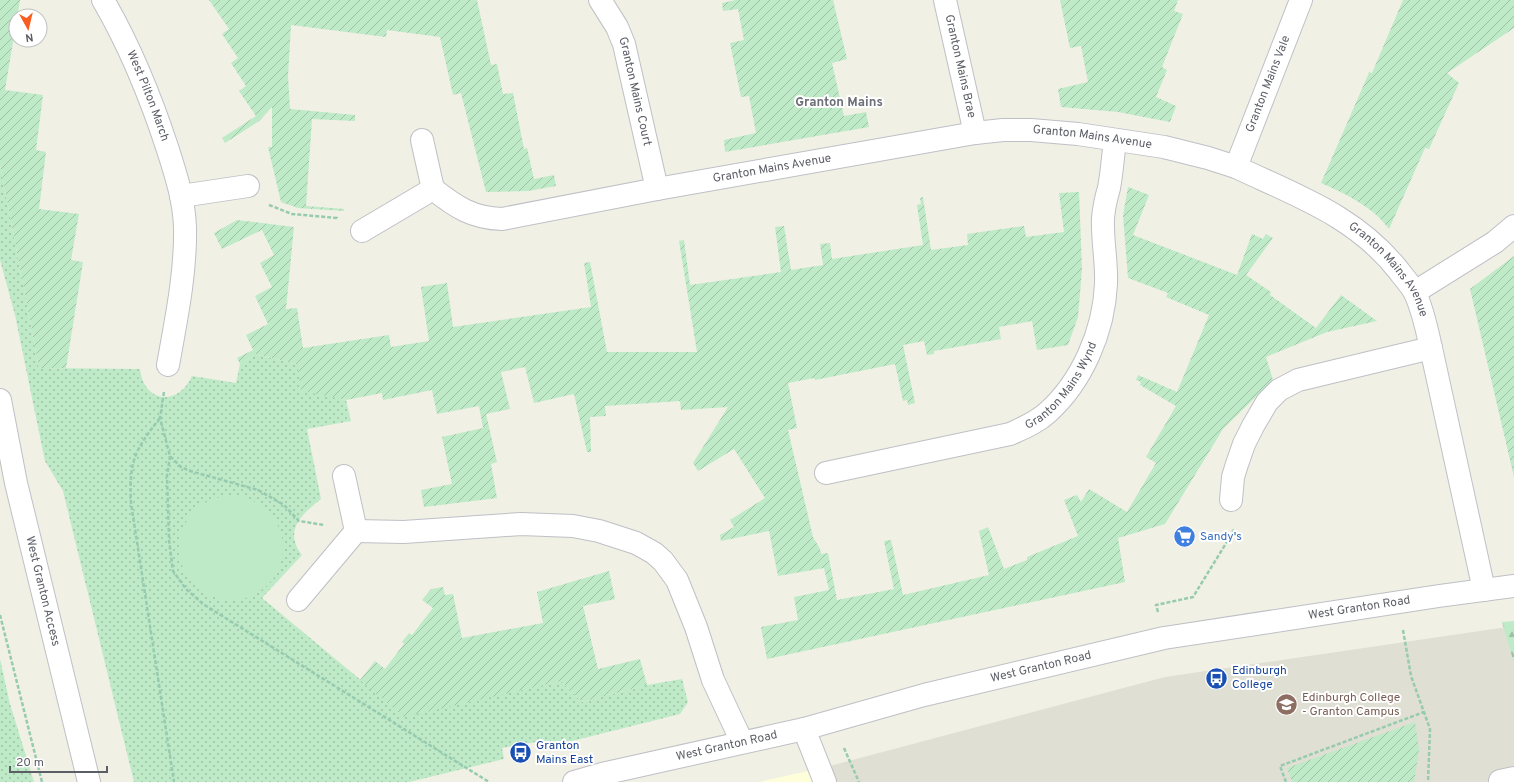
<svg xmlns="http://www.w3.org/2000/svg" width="1514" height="782" font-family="Overpass,sans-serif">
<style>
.commercial{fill:#fffeda}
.education{fill:#e0dfd3}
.grass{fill:url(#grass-dots)}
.forest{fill:url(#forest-firs)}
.park{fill:#beeac7}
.garden{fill:url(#garden-furrows)}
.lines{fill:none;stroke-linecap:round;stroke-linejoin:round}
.minor-casing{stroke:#bec0c6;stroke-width:24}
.path{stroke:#96cbb0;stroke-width:2.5;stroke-dasharray:4 2;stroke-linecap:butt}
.minor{stroke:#fff;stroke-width:22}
.labels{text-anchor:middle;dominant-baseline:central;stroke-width:4;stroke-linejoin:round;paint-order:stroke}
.street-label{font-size:12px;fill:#5c5e66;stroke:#fff}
.shop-label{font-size:12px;fill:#366cbe;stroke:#fff;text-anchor:start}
.transit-label{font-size:12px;fill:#164399;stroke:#fff;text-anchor:start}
.education-label{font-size:12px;fill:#785e54;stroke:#fff;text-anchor:start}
.neighbourhood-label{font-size:13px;font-weight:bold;fill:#6d7078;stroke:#fff}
</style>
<defs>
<pattern id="grass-dots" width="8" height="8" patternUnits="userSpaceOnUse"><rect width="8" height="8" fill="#beeac7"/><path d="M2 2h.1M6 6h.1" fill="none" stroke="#9ec1a5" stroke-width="1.8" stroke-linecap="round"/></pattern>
<pattern id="forest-firs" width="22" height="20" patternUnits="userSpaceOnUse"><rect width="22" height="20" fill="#beeac7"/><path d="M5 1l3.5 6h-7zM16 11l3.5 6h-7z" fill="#9ec1a5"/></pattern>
<pattern id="garden-furrows" width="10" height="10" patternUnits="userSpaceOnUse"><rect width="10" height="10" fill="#beeac7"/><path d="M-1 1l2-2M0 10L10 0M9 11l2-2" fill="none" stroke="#9ec1a5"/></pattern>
</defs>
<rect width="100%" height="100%" fill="#f0f0e4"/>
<path class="commercial" d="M826,767L832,782H759Z"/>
<path class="education" d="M1514,626V782H832L826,767L1165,677Z"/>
<path class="grass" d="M0,164L39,368L140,369C144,403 178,407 192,376L236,383L240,364L255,354L297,364L340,399L346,400L351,421L307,429L321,499C302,514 283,530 302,555L262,598L404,716L561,681L582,702L647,685L682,679L688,702L680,714L544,748L541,741L502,748L504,759L409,782H134L63,491L45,461L15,315L0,260Z
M0,659L10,704L34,782H0Z"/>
<path class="forest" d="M1514,621V663L1502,622Z"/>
<path class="park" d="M179 548a52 52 0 1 1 104 0a52 52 0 1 1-104 0Z"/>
<path class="garden" d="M0,0H20L5,90L43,95L36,150L46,152L39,209L79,214L71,260L83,262L66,368H39L0,164Z
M209,0H477L491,65L497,64L503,94L513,93L524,149L527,148L534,179L554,175L556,186L528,191L486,192L461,93L453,95L440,37L387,30L386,37L291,25L288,76L290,109L355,115V121L312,119L306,206L344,209V211L298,208L281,202L268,147H272V107L259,121L225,143L222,138L256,116L239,91L246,86L231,63L238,58L222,34L229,29Z
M736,0H833L847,59L832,63L844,116L866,112L869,127L725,152L724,140L756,133L749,96L741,97L730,43L744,40L738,9L723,11L722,3Z
M1060,0H1178L1174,11L1183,14L1162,67L1167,70L1156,97L1176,106L1170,122L1118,112L1061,107L1058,89L1088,82L1081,46L1070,48Z
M1403,0H1514V28L1447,73L1459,83L1429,149L1425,148L1389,229C1373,207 1346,194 1321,183L1368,75L1369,72L1372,73Z
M1128,187L1149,195L1133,235L1237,275L1252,234L1263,239L1266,234L1273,238L1246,275L1271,292L1270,295L1316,328L1341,295L1377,321L1327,332L1266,357L1273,380L1223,429L1165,524L1118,538L1125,582L767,659L761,627L798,620L794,597L829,590L824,568L778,576L769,531L721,541L720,535L734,527L730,520L765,498L734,449L698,471L693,463L728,407L681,410L680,401L605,406L606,416L590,417L591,452H587L574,394L534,403L525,367L501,372L510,409L486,414L497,462L491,464L497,498L424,507L421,490L452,484L442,437L483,428L479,406L437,414L432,390L383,400L382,393L346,400L301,391L297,364L255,354L240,364L237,358L253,350L246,335L268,324L255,296L272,287L260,263L274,255L262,230L222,249L214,233L237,220L294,227L286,309L297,308L303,348L389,335L391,347L429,341L421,287L447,283L453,327L591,307L584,263L590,262L607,352H697L679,241L684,240L690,285L781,272L775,227L784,226L791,270L823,265L820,244L830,243L832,259L923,245L917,205L921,204L920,198L923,197L931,250L968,245L967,234L1024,226L1026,237L1064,232L1059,193L1079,192L1082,269L1078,317L1068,345L1037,350L1032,321L999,327L1001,339L934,351V354L927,355L924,341L903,345L915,403L908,405L907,400L903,401L895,364L815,380L814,378L788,383L797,428L788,430L813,537L820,549L821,554L828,553L837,600L894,589L884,541L891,540L903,595L989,575L979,531L988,527L1004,569L1027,560V557L1078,536L1064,500L1077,495L1081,502L1089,489L1127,512L1156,463L1146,457L1176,406L1140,385L1141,382L1136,380L1138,375L1177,392L1209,315L1166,297L1168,293L1128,278L1123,215Z
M1514,256V477L1470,289Z
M609,571L615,599L583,606L598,669L640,659L647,685L582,702L561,681L404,717L360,680L375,661L385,669L404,644L402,642L409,633L412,635L433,608L422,600L431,589L443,587L445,595L453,594L462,638L543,623L537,592Z
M1415,722L1419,750L1414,782H1292L1287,768Z"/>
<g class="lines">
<defs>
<g id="minor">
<path id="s1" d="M103,0C131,48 151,98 168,150C176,175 184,200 185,227C186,273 176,320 168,365"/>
<path id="s2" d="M600,0L617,27L624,44L657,189"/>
<path id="s3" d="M945,0L975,133"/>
<path d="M422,140L433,189"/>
<path id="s4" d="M1236,167L1301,0"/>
<path d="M181,196L248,186"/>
<path id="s5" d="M362,231L433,189C456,207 472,218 502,219L657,189L975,133L1003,130H1031L1078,134L1164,147L1208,158L1236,167C1297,196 1356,216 1399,271C1404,278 1411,285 1415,293C1423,310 1427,330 1431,348L1484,590"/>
<path d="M1415,292L1495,242L1514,226"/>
<path id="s6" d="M0,400L16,483L89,782"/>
<path id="s7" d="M826,473L1010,434C1023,428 1036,423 1047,413C1082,382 1104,331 1106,284C1107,262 1102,240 1103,218C1104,207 1106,198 1109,188C1112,172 1113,156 1115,140"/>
<path d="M1231,500L1233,477L1237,464L1244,444L1253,426L1267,402L1279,390L1298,380L1431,348"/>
<path d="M356,531L404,532L521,524L573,526L599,531L636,543L654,553L663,561L677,580L696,627L713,680L742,742"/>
<path d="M298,600L356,531L344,476"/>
<path d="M804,729L825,782"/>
<path d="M1500,781L1514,778"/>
<path id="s8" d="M574,782L602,774L804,729L924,695L1164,638L1439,596L1514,586"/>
</g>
</defs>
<use href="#minor" class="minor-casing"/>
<path class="path" d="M269,205L292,214L337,218V219
M164,392L160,418L170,456L181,467L190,471L258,490L284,505L299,521L324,525
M160,418C134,451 129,461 131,503L174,782
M170,456L167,476L169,540L173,571L186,589L203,604L489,782
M1158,612L1156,605L1193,597L1233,532V528
M0,615L42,782
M1403,630L1411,676L1430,729L1428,782
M844,748L859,782
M1286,782L1280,766L1424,712"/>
<use href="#minor" class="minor"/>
</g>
<defs>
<symbol id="supermarket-disc" viewBox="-11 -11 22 22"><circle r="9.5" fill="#3f7fe0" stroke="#fff"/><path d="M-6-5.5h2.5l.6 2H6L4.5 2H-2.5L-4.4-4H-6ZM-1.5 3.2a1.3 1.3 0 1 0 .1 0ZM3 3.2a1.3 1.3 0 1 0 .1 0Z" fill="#fff"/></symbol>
<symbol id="bus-disc" viewBox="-11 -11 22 22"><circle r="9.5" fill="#1a4fb4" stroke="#fff"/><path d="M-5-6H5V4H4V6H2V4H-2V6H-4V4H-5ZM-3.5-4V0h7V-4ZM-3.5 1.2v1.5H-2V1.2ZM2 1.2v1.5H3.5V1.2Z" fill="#fff"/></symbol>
<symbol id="university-disc" viewBox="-11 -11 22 22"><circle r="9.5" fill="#8d6e63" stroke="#fff"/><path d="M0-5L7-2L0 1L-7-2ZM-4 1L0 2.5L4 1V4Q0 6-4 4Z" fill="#fff"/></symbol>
</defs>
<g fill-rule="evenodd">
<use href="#supermarket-disc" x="1172" y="524" width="25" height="25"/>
<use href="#bus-disc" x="1204" y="666" width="25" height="25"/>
<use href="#university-disc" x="1274" y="692" width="25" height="25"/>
<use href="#bus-disc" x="508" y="740" width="25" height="25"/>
</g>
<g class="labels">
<g class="street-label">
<text stroke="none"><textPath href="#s3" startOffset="68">Granton Mains Brae</textPath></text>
<text stroke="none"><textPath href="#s4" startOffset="89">Granton Mains Vale</textPath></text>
<text stroke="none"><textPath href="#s2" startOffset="99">Granton Mains Court</textPath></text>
<text stroke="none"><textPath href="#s1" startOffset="106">West Pilton March</textPath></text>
<text stroke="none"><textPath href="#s5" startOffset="758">Granton Mains Avenue</textPath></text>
<text stroke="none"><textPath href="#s5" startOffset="434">Granton Mains Avenue</textPath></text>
<text stroke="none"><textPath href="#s5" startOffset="1093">Granton Mains Avenue</textPath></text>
<text stroke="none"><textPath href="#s7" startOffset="261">Granton Mains Wynd</textPath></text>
<text stroke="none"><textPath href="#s6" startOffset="196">West Granton Access</textPath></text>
<text stroke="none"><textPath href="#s8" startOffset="805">West Granton Road</textPath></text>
<text stroke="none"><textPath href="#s8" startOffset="481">West Granton Road</textPath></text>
<text stroke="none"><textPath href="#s8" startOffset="157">West Granton Road</textPath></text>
</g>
<g class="shop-label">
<text x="1200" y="537">Sandy's</text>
</g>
<g class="transit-label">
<text x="1232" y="671">Edinburgh<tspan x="1232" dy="14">College</tspan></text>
<text x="536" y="746">Granton<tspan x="536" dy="14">Mains East</tspan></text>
</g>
<g class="education-label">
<text x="1302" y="698">Edinburgh College<tspan x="1302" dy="14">- Granton Campus</tspan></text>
</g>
<g class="neighbourhood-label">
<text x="839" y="103">Granton Mains</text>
</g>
</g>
<g transform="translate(28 28) rotate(172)"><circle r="19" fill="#ffffff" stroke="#bebfc2"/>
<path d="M0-3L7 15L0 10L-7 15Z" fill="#f95c21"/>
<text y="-6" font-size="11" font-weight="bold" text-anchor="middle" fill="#5c5e66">N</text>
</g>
<path d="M10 766v6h97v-6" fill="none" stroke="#5c5e66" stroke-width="2"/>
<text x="16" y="766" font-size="12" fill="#5c5e66" stroke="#ffffff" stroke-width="3" paint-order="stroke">20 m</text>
</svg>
